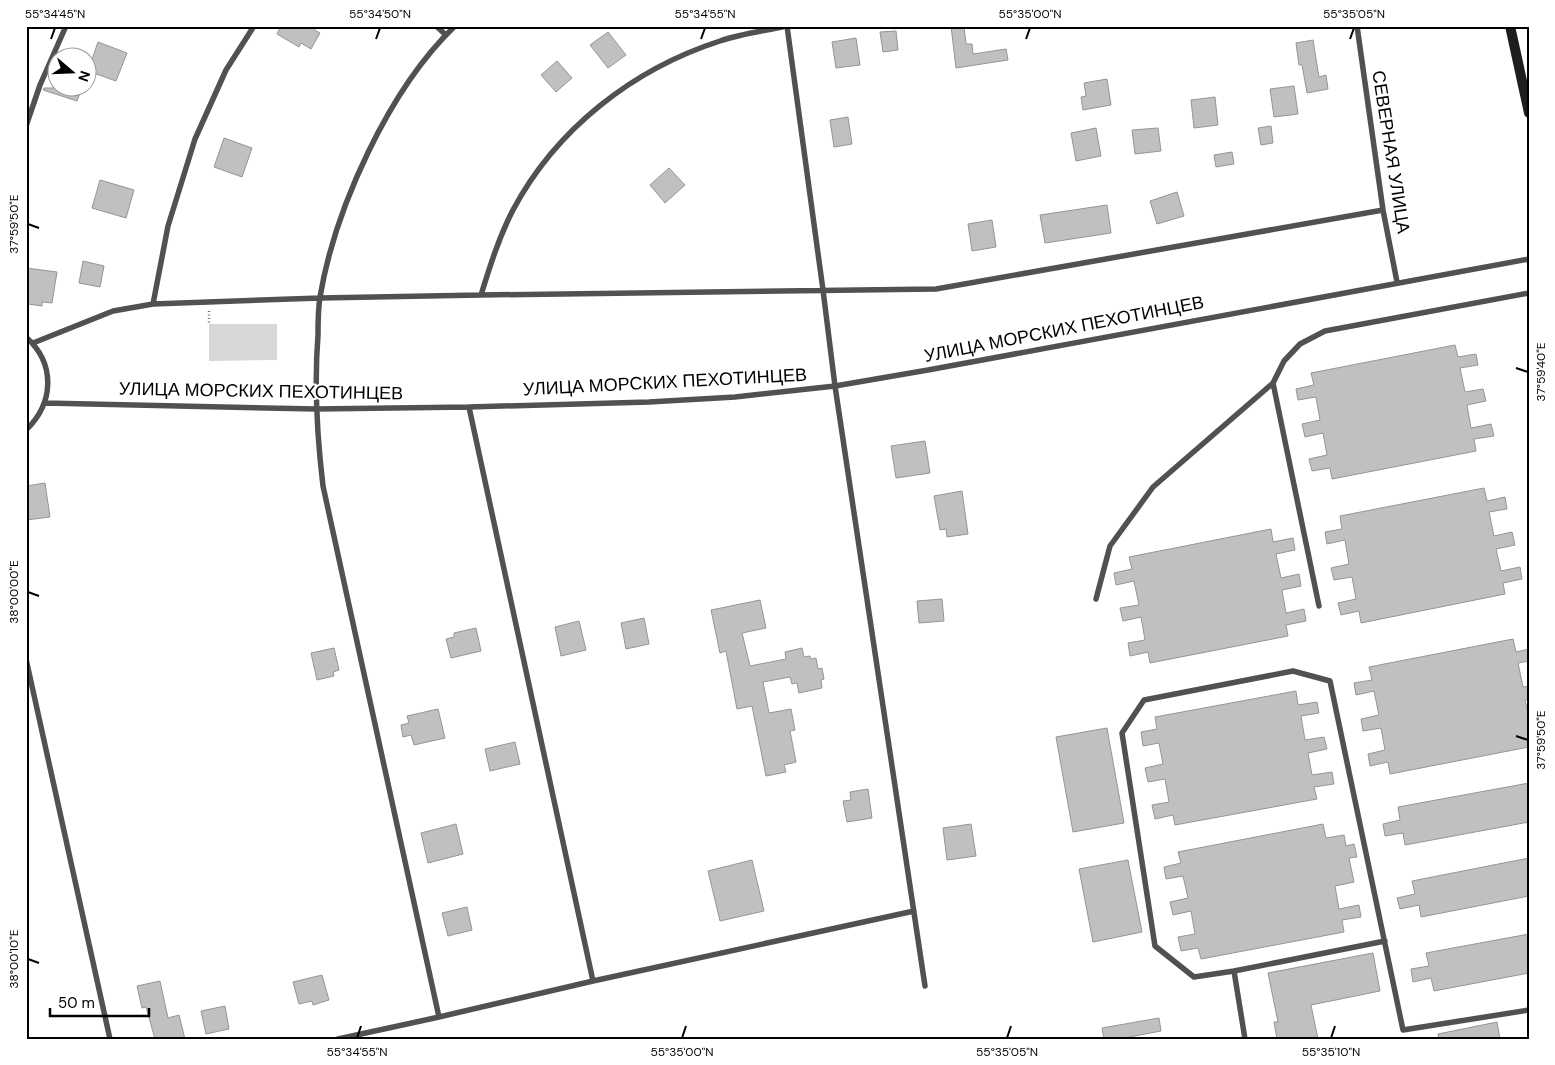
<svg xmlns="http://www.w3.org/2000/svg" width="1555" height="1065" font-family="'DM Sans',sans-serif">
<style>
.green{fill:#d8d8d8}
.building{fill:#c0c0c0;stroke:#959595}
.lines{fill:none;stroke-linecap:round;stroke-linejoin:round}
.path{stroke:#737373;stroke-width:2.5;stroke-dasharray:1 2.5;stroke-linecap:butt}
.service{stroke:#515151;stroke-width:5.5}
.secondary{stroke:#1e1e1e;stroke-width:10}
.ticks{fill:none;stroke:#000;stroke-width:2}
.labels{text-anchor:middle;dominant-baseline:central;stroke-width:4;stroke-linejoin:round;paint-order:stroke}
.street-label{font-size:18px;fill:#000;stroke:#fff}
.neatline{fill:none;stroke:#000;stroke-width:2}
.ticks-label{font-size:12px;text-anchor:middle;fill:#000}
</style>
<rect width="100%" height="100%" fill="#fff"/>
<path class="green" d="M209,324H277V360L209,361Z"/>
<path class="building" d="M281,26H315L313,29L320,33L311,49L301,43L299,47L277,34Z
M951,26H964L966,44H972L973,54L1006,49L1008,60L956,68Z
M896,31L898,50L883,52L880,32Z
M608,32L626,55L608,68L590,45Z
M856,38L860,65L836,68L832,42Z
M1313,40L1319,77L1326,75L1328,89L1307,93L1302,65H1299L1296,43Z
M98,42L127,53L116,81L88,71Z
M557,61L572,78L556,92L541,75Z
M1107,79L1111,105L1083,110L1081,97L1086,96L1084,83Z
M1294,86L1298,114L1274,117L1270,89Z
M44,88H82L77,101L43,90Z
M1215,97L1218,125L1194,128L1191,100Z
M848,117L852,144L834,147L830,120Z
M1271,126L1273,143L1261,145L1258,128Z
M1096,128L1101,156L1076,161L1071,133Z
M1158,128L1161,151L1135,154L1132,130Z
M224,138L252,148L242,177L214,167Z
M1232,152L1234,164L1216,167L1214,155Z
M669,168L685,185L665,203L650,185Z
M100,180L134,190L126,218L92,208Z
M1177,192L1184,216L1157,224L1150,201Z
M1107,205L1111,233L1045,243L1040,215Z
M992,220L996,247L972,251L968,224Z
M83,261L104,266L100,287L79,283Z
M26,268L57,272L52,303L42,302V306L28,304V299H26Z
M1455,345L1458,357L1476,354L1478,365L1460,368L1465,392L1483,389L1486,401L1467,405L1471,428L1491,424L1494,436L1474,439L1476,451L1332,479L1330,468L1312,471L1309,459L1327,455L1323,433L1305,437L1302,424L1320,420L1316,397L1298,400L1296,389L1314,385L1311,373Z
M925,441L930,473L896,478L891,446Z
M45,483L50,517L26,520V486Z
M1484,488L1487,501L1505,497L1507,509L1489,512L1494,536L1512,532L1515,545L1496,549L1501,571L1520,567L1522,579L1503,583L1505,594L1361,623L1359,611L1341,615L1338,603L1356,599L1352,577L1334,580L1331,568L1349,564L1345,540L1327,544L1325,532L1342,529L1340,516Z
M962,491L968,534L947,537L946,529L940,530L934,496Z
M1271,529L1273,542L1293,538L1295,550L1276,554L1281,578L1299,574L1301,586L1282,590L1286,613L1304,609L1306,621L1286,625L1288,636L1150,663L1148,652L1130,656L1128,643L1145,640L1141,617L1123,621L1120,608L1139,605L1134,581L1116,585L1114,573L1132,569L1129,557Z
M942,599L944,621L919,623L917,601Z
M760,600L766,628L742,633L750,666L786,659L785,652L802,648L804,657L810,656L811,659L816,658L818,669L822,668L824,679L821,680L822,688L799,693L797,683L792,684L790,677L763,682L769,713L791,709L795,730L790,731L796,762L784,765L786,772L766,776L752,706L737,709L726,651L720,653L711,610Z
M644,618L649,644L626,649L621,623Z
M579,621L586,650L561,656L555,627Z
M476,628L481,651L451,658L446,639L454,637V633Z
M1513,639L1516,652L1529,649V661L1518,663L1523,687L1529,686V699L1525,700L1529,717V747L1390,774L1388,762L1370,766L1368,754L1385,750L1381,728L1363,731L1361,719L1379,715L1374,691L1356,695L1354,683L1372,680L1369,667Z
M334,648L339,670L333,672L334,676L317,680L311,653Z
M1296,691L1298,705L1317,702L1319,713L1301,716L1305,740L1324,737L1327,749L1308,753L1312,775L1332,772L1334,784L1314,787L1317,799L1175,825L1173,815L1155,819L1152,805L1169,802L1165,779L1148,782L1145,768L1163,764L1159,743L1143,746L1141,732L1157,729L1155,717Z
M438,709L445,738L414,745L411,735L403,737L401,725L409,723L407,716Z
M1107,728L1124,823L1073,832L1056,737Z
M515,742L520,764L490,771L485,749Z
M1529,783V822L1405,845L1403,833L1385,836L1383,824L1400,820L1398,807Z
M868,789L872,818L847,822L843,801L851,800L850,792Z
M456,824L463,854L428,863L421,833Z
M971,824L976,856L947,860L943,828Z
M1323,824L1326,838L1344,835L1346,846L1354,844L1357,857L1349,858L1354,882L1335,886L1339,909L1359,905L1361,917L1342,920L1344,932L1201,959L1198,948L1181,951L1178,937L1195,934L1191,911L1173,915L1170,902L1188,898L1183,876L1166,879L1164,867L1181,863L1178,852Z
M1529,858V896L1421,917L1419,905L1400,909L1397,898L1415,894L1412,881Z
M752,860L764,911L720,921L708,871Z
M1128,860L1142,932L1093,942L1079,869Z
M467,907L472,930L448,936L442,913Z
M1529,934V973L1434,991L1431,978L1413,982L1411,969L1429,966L1426,953Z
M1373,953L1380,991L1311,1005L1318,1039H1277L1274,1022H1278L1268,973Z
M322,975L329,1000L313,1005L312,1001L299,1004L293,982Z
M160,981L168,1018L179,1015L185,1039H155L146,1007L142,1008L137,986Z
M225,1006L229,1029L206,1034L201,1011Z
M1159,1018L1161,1031L1119,1039H1104L1102,1028Z
M1497,1022L1500,1039H1439L1438,1034Z"/>
<g class="lines">
<path class="path" d="M209,311V324"/>
<path class="service" d="M436,26L446,35
M787,26L823,290L835,386L925,986
M1357,26L1383,210L1397,282
M26,126L40,85L66,26
M481,295C490,266 499,237 513,210C556,129 633,69 720,41C741,34 764,31 786,26
M153,304L168,226L195,139L226,70L254,26
M26,337C56,364 54,403 26,430
M33,343L113,311L153,304L320,298L481,295L936,289L1383,210
M45,403L316,409L469,407L649,402L735,397L835,386L928,370L1529,259
M469,407L593,981
M1096,599L1110,546L1153,487L1273,383
M1319,606L1273,383L1284,361L1300,344L1325,331L1529,293
M26,659L110,1039
M1385,941L1234,971L1194,977L1155,946L1122,733L1144,700L1293,671L1330,681L1403,1030L1529,1010
M1234,971L1245,1039
M439,1017L323,486C317,436 314,386 318,335C318,323 318,309 320,297C335,208 389,89 455,26
M338,1039L439,1017L593,981L914,911"/>
<path class="secondary" d="M1510,26L1529,113"/>
</g>
<path class="ticks" d="M51,39L55,28M376,39L380,28M701,39L705,28M1026,39L1030,28M1350,39L1354,28M28,224L39,228M1516,368L1528,372M28,592L39,596M1516,736L1528,740M28,959L39,963M357,1038L361,1026M682,1038L686,1026M1007,1038L1011,1026M1331,1038L1335,1026"/>
<g class="labels">
<g class="street-label">
<text transform="translate(1391 152) rotate(81)">СЕВЕРНАЯ УЛИЦА</text>
<text transform="translate(1064 329) rotate(-11)">УЛИЦА МОРСКИХ ПЕХОТИНЦЕВ</text>
<text transform="translate(665 382) rotate(-3)">УЛИЦА МОРСКИХ ПЕХОТИНЦЕВ</text>
<text transform="translate(261 391) rotate(1)">УЛИЦА МОРСКИХ ПЕХОТИНЦЕВ</text>
</g>
</g>
<rect width="1555" height="1065" fill="none" stroke="#ffffff" stroke-width="55"/>
<g transform="translate(72 72) rotate(109)"><circle r="24" fill="#ffffff" stroke="#999999"/>
<path d="M0-4L9 19L0 12L-9 19Z" fill="#000000"/>
<text y="-8" font-size="14" font-weight="bold" text-anchor="middle" fill="#000000">N</text>
</g>
<path d="M50 1008v8h99v-8" fill="none" stroke="#000000" stroke-width="2.5"/>
<text x="58" y="1008" font-size="15" fill="#000000" stroke="#ffffff" stroke-width="4" paint-order="stroke">50 m</text>
<rect x="28" y="28" width="1500" height="1010" class="neatline"/>
<g class="ticks-label">
<text x="55" y="18">55°34'45"N</text>
<text x="380" y="18">55°34'50"N</text>
<text x="705" y="18">55°34'55"N</text>
<text x="1030" y="18">55°35'00"N</text>
<text x="1354" y="18">55°35'05"N</text>
<text transform="translate(14 224) rotate(-90)" y="4">37°59'50"E</text>
<text transform="translate(1541 372) rotate(-90)" y="4">37°59'40"E</text>
<text transform="translate(14 592) rotate(-90)" y="4">38°00'00"E</text>
<text transform="translate(1541 740) rotate(-90)" y="4">37°59'50"E</text>
<text transform="translate(14 959) rotate(-90)" y="4">38°00'10"E</text>
<text x="357" y="1056">55°34'55"N</text>
<text x="682" y="1056">55°35'00"N</text>
<text x="1007" y="1056">55°35'05"N</text>
<text x="1331" y="1056">55°35'10"N</text>
</g>
</svg>
